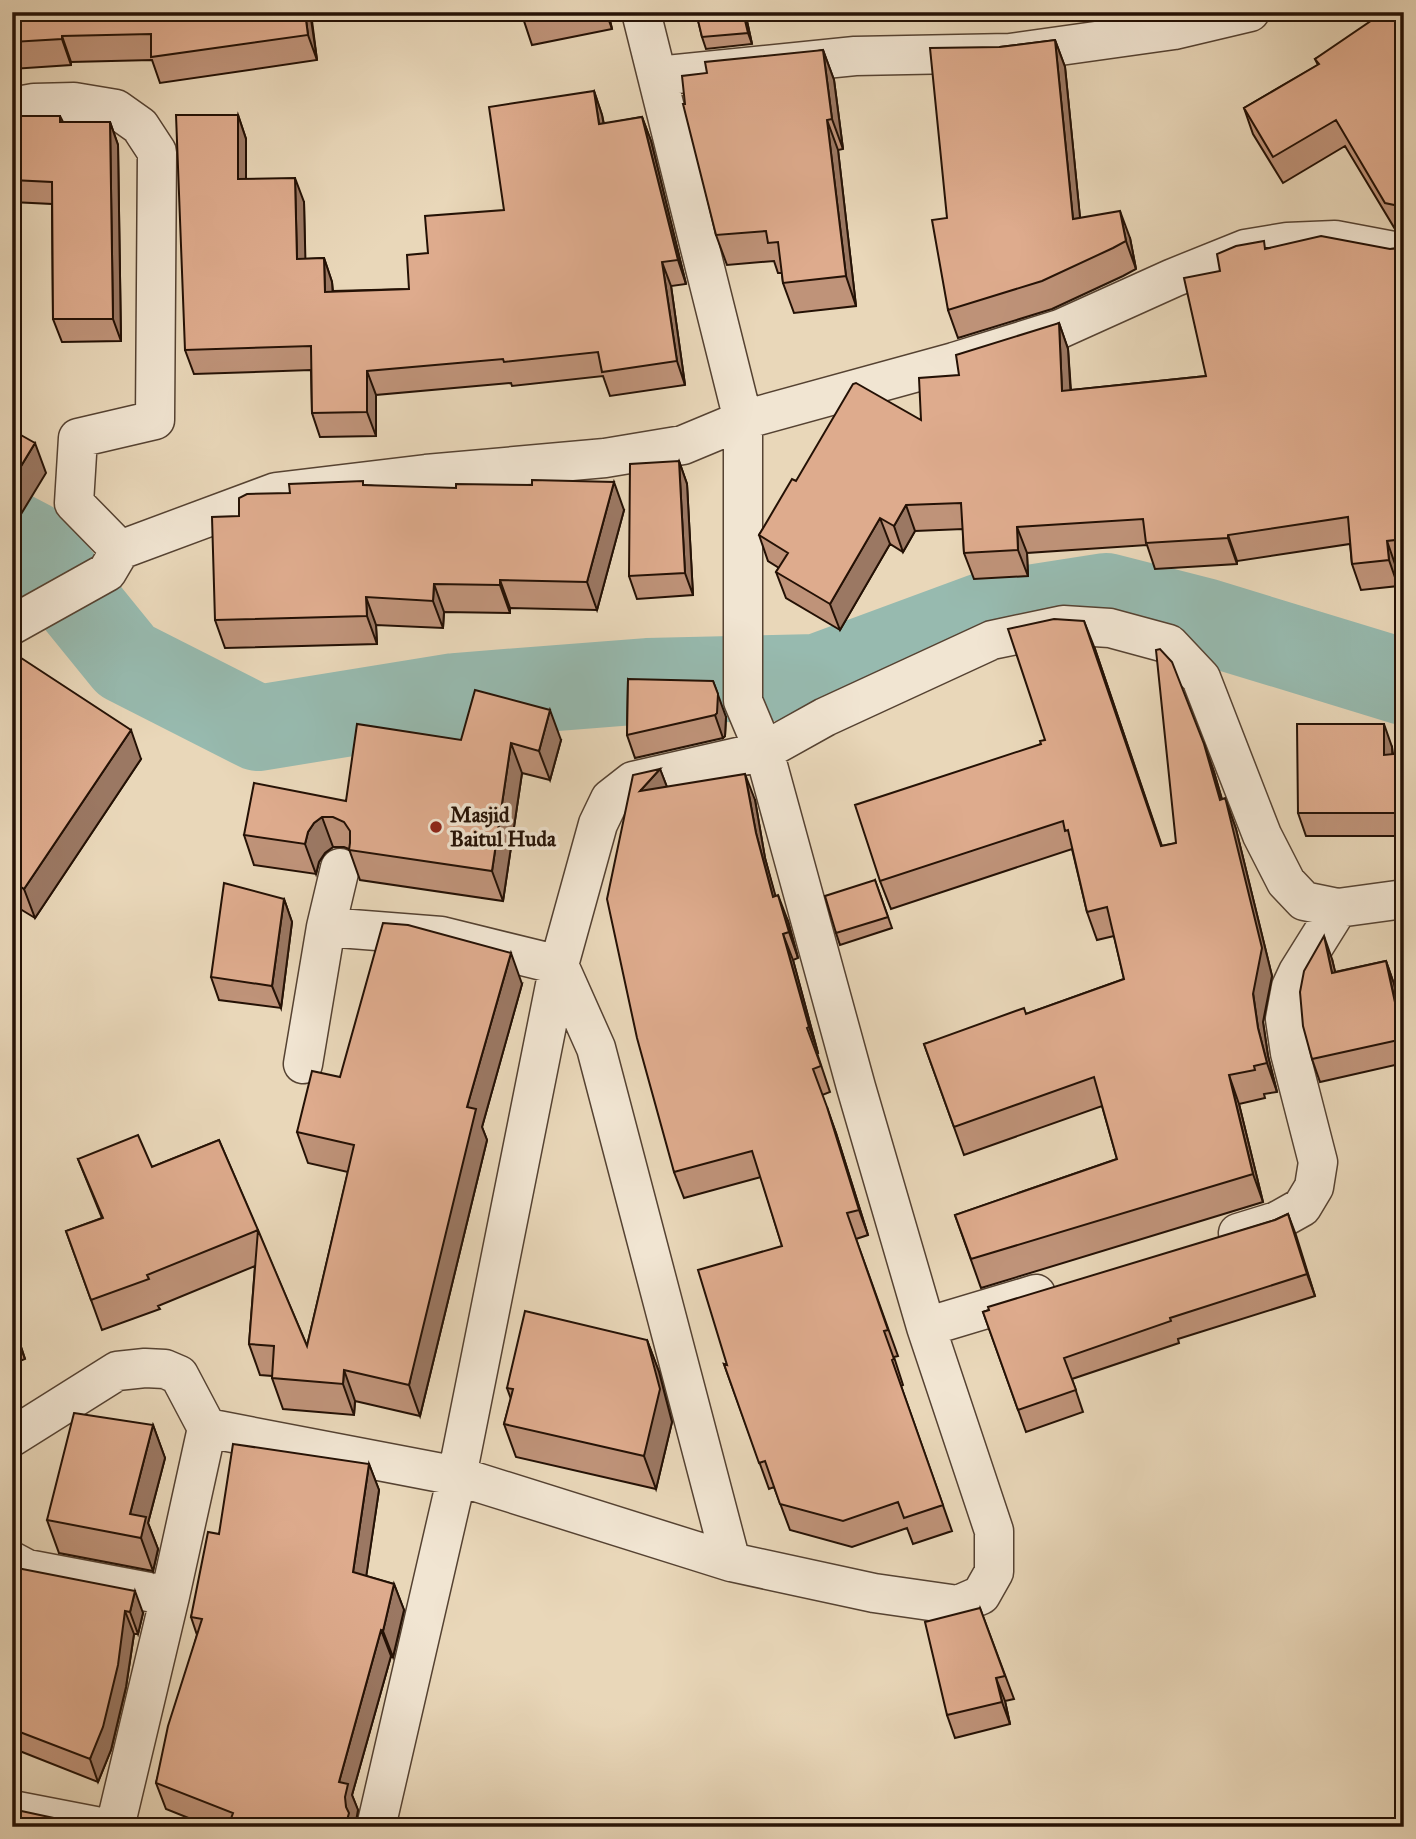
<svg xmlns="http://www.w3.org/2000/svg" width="1416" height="1839" font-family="'IM FELL Great Primer',serif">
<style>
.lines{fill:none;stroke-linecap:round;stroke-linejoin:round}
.river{stroke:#97baaf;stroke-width:86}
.minor-casing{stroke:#554232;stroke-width:41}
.minor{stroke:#f1e5d2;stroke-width:38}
.wall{fill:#bf9379;stroke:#241105;stroke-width:2}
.shaded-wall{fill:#9b7863;stroke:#241105;stroke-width:2}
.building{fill:#deab8d;stroke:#241105;stroke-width:2}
.poi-dot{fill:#8f2418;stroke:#f1e5d2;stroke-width:2.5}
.labels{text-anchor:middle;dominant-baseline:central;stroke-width:7;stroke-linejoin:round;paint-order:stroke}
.poi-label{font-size:21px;font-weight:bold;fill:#241105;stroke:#f1e5d2;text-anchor:start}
</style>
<rect width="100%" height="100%" fill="#e9d7b9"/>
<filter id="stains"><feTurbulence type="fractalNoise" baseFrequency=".00286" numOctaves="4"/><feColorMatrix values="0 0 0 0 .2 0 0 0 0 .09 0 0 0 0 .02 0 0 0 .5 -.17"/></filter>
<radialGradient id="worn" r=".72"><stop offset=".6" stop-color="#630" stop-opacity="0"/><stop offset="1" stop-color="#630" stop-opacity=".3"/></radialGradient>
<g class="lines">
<path class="river" d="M12,534L31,544L126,661L258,728L455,696L647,681L817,677L985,615L1106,596L1204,621L1404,682"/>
<defs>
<path id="minor" d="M641,12L743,420V701L764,751L856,1087L926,1327L994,1531V1572L981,1595L958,1605L874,1593L731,1562
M657,76L855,56L1010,53L1174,30L1250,12
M12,107L34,103L74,102L116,109L140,126L157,152L155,420L78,438L74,503L120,550
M12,625L107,572L120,550L276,492L426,474L605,458L683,445L743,420L954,362L1060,329L1173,278L1245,249L1287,242L1335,240L1404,253
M326,927L340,868
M1238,1233L1277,1221L1302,1207L1314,1187L1318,1162L1290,1053L1285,1019L1291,987L1298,972L1338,908
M926,1327L1036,1294
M12,1437L117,1371L145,1368L165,1369L179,1375L207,1428
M12,1561L27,1569L170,1596
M12,1810L100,1827
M115,1827L170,1596L207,1428L457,1476L731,1562L596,1048L559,965L441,936L326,927L303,1064
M376,1827L457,1476L559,965L598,824L610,799L633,781L764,751L825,717L992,640L1063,625L1110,628L1169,644L1201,678L1262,835L1286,882L1304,901L1338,908L1404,899"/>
</defs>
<use href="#minor" class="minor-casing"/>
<use href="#minor" class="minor"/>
</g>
<path class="wall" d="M12,12H315L311,13L317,60L160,83L152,60L71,62V65L12,69Z
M521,12H608L612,29L532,45Z
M696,12H745L752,44L706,49L702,37Z
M1404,12V231L1395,229L1345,146L1283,183L1253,134L1244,108L1318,65L1315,59Z
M1055,40L1065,67L1080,218L1130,238L1136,269L1123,276L1052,309L958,338L948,310L947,218L1000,47Z
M823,50L834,80L843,149L838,150L856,306L794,313L783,283L782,273H778L774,261L727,265L716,235L685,104L707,73Z
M594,91L602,115L604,124L642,117L651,141L686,284L671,286L685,385L610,396L603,376L512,386L511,383L376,395V436L320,437L312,413L311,370L194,374L185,350L238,115L246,139V179L304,202L305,259L324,258L332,282L333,291L409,289L428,253L504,210Z
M12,113H16L17,116H60L63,122H110L118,145L121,341L62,342L53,319L52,204L12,202Z
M1404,246V566L1396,567L1398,586L1361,590L1352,564L1350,544L1237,561V564L1155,569L1147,545L1027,553L1028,576L974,579L964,553L963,529L915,531L903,552L890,544L840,630L786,598L776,572L779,568L768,561L759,535L796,481L921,420L959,375L1059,323L1068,349L1071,390L1206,376L1220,271L1266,248L1390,249L1401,248Z
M679,461L687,484L693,595L637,599L629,576Z
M364,485L624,510L597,610L510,608V613L444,612L443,628L376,625L377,644L225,648L215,620L239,516L290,493Z
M1095,649L1162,846L1176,843L1204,744L1214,772L1222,799L1226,801L1236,829L1272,976L1263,1022L1268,1056L1277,1092L1264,1094L1265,1098L1239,1104L1263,1202L981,1288L955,1215L1117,1159L1102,1106L964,1155L924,1044L1026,1014L1124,979L1114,936L1097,940L1087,912L1072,849L891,909L880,881L1045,740Z
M12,652L141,759L35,918L12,904Z
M628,679L726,717L725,736L723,738L635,758L627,735Z
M461,740H561L550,780L522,773L503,901L360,880L349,849L344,847H333L325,853L319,862L316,874L254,865L244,835L346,801Z
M1392,747L1393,754L1404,753V836H1306L1298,813Z
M660,769L667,787L755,800L765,858L775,896L788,921L798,958L793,960L818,1053H817L830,1092L822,1095L836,1133L868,1235L856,1239L898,1356L894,1357L903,1385L901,1386L952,1531L913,1544L907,1528L852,1547L790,1530L774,1487L769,1489L724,1364L727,1365L782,1246L761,1177L684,1198L674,1172Z
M875,880L892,928L840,945L836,933Z
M284,899L292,922L281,1008L219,1000L211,977Z
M1332,959L1335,972L1386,961L1394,984L1404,1027V1063L1320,1082L1312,1059Z
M522,984L482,1127L487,1140L420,1416L355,1401L354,1415L283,1409L272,1378V1376L260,1375L249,1344L255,1266L158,1306L160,1309L102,1330L66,1231L102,1218L78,1159L152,1167L219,1140L307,1346L348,1172L308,1163L297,1132L340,1077Z
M1288,1214L1315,1296L1178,1339L1179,1343L1072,1379L1083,1412L1026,1432L983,1312L1275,1220Z
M12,1320L25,1359L12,1364Z
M647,1340L659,1372L672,1422L656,1489L516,1457L504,1424L511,1399L507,1388Z
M153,1425L165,1458L148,1523L158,1549L153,1571L59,1553L47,1520Z
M369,1464L379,1490L366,1576L394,1584L404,1610L393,1657L391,1656L352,1795L358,1810L355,1827H211L166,1809L156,1783L197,1635L191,1617L219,1534Z
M12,1567L143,1613L138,1634H134L126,1687L111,1750L98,1782L12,1748Z
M980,1608L1014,1699L1005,1701L1010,1724L955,1738L947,1715Z"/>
<path class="shaded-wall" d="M305,12H310L317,60L308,35Z
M606,12H608L612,29Z
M743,12H745L752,44L748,33Z
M62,36L71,62V65L62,39Z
M1055,40L1065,67L1083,247L1073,219Z
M823,50L834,80L843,149L832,119Z
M594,91L602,115L608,148L599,124Z
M238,115L246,139V203L238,179Z
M642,117L651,141L686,284L678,260Z
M827,120L838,150L856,306L846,276Z
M110,122L118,145L121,341L113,319Z
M295,178L304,202L306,283L297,259Z
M1120,211L1130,238L1136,269L1126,241Z
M324,258L332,282L334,315L325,292Z
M662,262L671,286L685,385L677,361Z
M1059,323L1068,349L1072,417L1062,391Z
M367,371L376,395V436L367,412Z
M35,443L46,473L15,524L12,518V481Z
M679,461L687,484L693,595L685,573Z
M614,482L624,510L597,610L587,582Z
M906,505L915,531L903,552L894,526Z
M880,518L890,544L840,630L830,604Z
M1017,527L1027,553L1028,576L1018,550Z
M1228,535L1237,561V564L1228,538Z
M1387,541L1396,567L1398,586L1389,560Z
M500,580L510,608V613L500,585Z
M434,584L444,612L443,628L433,601Z
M366,597L376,625L377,644L367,616Z
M1084,621L1095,649L1171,874L1161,846Z
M713,681L726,717L725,736L723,738L715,715Z
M550,710L561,740L550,780L539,751Z
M1384,724L1392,747L1393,778L1384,755Z
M131,730L141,759L35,918L24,889Z
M511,743L522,773L503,901L492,871Z
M1204,744L1214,772L1230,828L1220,800Z
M660,769L670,795L640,791Z
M745,774L755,800L765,858L783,923L773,897L756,833Z
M1226,801L1236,829L1272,976L1263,1022L1268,1056L1277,1092L1267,1063L1258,1028Z
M322,817L333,847L325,853L319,862L316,874L305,844L308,832L314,823Z
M778,895L788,921L798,958L789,932Z
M284,899L292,922L281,1008L272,986Z
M783,934L793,960L818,1053L809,1027Z
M1324,936L1332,959L1341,996L1332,973Z
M511,953L522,984L482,1127L487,1140L420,1416L409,1385L467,1107Z
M1386,961L1394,984L1404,1027V1040Z
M1229,1075L1239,1104L1263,1202L1253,1174Z
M827,1107L836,1133L868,1235L859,1210Z
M1288,1214L1296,1235L1315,1296L1307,1274Z
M12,1320L25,1359L12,1324Z
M647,1340L659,1372L672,1422L656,1489L644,1456Z
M344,1370L355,1401L354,1415L343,1384Z
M153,1425L165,1458L148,1523L158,1549L153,1571L141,1538L130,1514Z
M369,1464L379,1490L363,1598L353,1572Z
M394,1584L404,1610L393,1657L383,1631Z
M135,1591L143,1613L138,1634L130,1612Z
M125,1611L134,1634L126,1687L111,1750L98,1782L90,1759Z
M381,1630L391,1656L352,1795L358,1810L355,1827H345L346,1807L339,1782Z
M996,1678L1005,1701L1010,1724L1002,1702Z"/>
<path class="building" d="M12,12H305L308,35L151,57V34L62,36V39L12,42Z
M521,12H558L523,20Z
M696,12H743L748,33L702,37Z
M1384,12H1404V208L1399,206L1385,203L1336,120L1273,157L1244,108L1319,64L1315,59Z
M1055,40L1073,219L1120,211L1126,241L1113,248L1042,281L948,310L932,220L947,218L930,48L1000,47Z
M823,50L832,119L827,120L846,276L783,283L778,242L768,243L766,231L716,235L683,104H685L682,76L707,73L705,62Z
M594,91L599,124L642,117L678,260L662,262L677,361L602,372L598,352L504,362L503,359L367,371V412L312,413L311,346L185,350L176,115H238V179L295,178L297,259L324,258L325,292L409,289L407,255L428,253L425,216L504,210L489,107Z
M12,113H16V116H60V122H110L113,319H53L52,182L12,180Z
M1321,236L1390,249L1401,248L1404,246V539L1387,541L1389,560L1352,564L1348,517L1228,535V538L1146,543L1143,519L1017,527L1018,550L964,553L961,503L906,505L894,526L880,518L830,604L776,572L788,553L759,535L792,479L796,481L853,384L856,383L921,420L919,378L959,375L956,355L1059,323L1062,391L1206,376L1184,278L1220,271L1217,254L1236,246L1264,241L1265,249Z
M12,430L35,443L12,481Z
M679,461L685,573L629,576L630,464Z
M532,480L614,482L587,582L500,580V585L434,584L433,601L366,597L367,616L215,620L212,517L239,516V498L247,494L290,493L289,484L363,481V485L456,488V484L532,485Z
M1054,619L1084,621L1161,846L1176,843L1156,650L1160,649L1172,662L1204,744L1220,800L1225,798L1226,801L1262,948L1253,994L1258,1028L1267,1063L1254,1066L1255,1070L1229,1075L1253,1174L971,1259L955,1215L1117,1159L1094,1077L954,1127L924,1044L1024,1008L1026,1014L1124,979L1107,907L1087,912L1068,830L1065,831L1063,821L880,881L855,805L1041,744L1040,741L1045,740L1008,629Z
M12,652L131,730L24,889L12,881Z
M628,679L713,681L718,694L717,713L715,715L627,735Z
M475,690L550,710L539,751L511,743L492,871L349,850L350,843V831L344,822L333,817H322L314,823L308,832L305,844L244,835L254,783L346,801L357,724L461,740Z
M1297,724H1384V755L1404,753V813H1298Z
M660,769L640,791L745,774L756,833L773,897L778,895L789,932L783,934L809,1027L807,1028L821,1066L813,1069L827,1107L859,1210L847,1213L888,1330L884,1331L894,1359L892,1360L943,1505L904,1518L898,1502L843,1521L780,1504L765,1461L759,1463L724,1364L727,1365L698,1270L782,1246L752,1151L674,1172L637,1038L607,899L633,775Z
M875,880L888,917L836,933L825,896Z
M224,883L284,899L272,986L211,977Z
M383,923L408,925L511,953L467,1107L476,1109L409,1385L344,1370L343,1384L272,1378L274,1346L249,1344L258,1230L307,1346L354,1145L297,1132L312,1071L340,1077Z
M1324,936L1332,973L1386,961L1403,1039L1312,1059L1303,1026L1300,992L1304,971Z
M138,1135L152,1167L219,1140L258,1230L147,1275L149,1279L91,1300L66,1231L103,1218L78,1159Z
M1288,1214L1307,1274L1170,1318L1171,1321L1064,1358L1076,1390L1018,1410L983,1312L989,1310L988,1307L1275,1220Z
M525,1311L647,1340L660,1389L644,1456L504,1424L513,1389L507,1388Z
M74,1413L153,1425L130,1514L146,1517L141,1538L47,1520Z
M233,1444L369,1464L353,1572L394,1584L383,1631L381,1630L339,1782L348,1784L345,1797L346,1807L349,1813L345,1827H228L233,1813L156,1783L168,1726L202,1619L191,1617L208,1532L219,1534Z
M12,1567L135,1591L130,1612L125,1611L118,1665L103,1727L90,1759L12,1729Z
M980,1608L1005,1676L996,1678L1002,1702L947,1715L925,1622Z
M12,1809L68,1821L67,1827H12Z"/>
<circle class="poi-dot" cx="436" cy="827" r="7"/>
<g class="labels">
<g class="poi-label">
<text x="450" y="815">Masjid<tspan x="450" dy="24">Baitul Huda</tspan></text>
</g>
</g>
<rect width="1416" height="1839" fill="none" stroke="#e9d7b9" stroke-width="42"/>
<rect x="14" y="14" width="1388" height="1811" fill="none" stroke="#241105" stroke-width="3.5"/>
<rect x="21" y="21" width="1374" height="1797" fill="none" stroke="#241105" stroke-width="2"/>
<rect width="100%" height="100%" filter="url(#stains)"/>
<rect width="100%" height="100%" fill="url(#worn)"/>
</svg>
